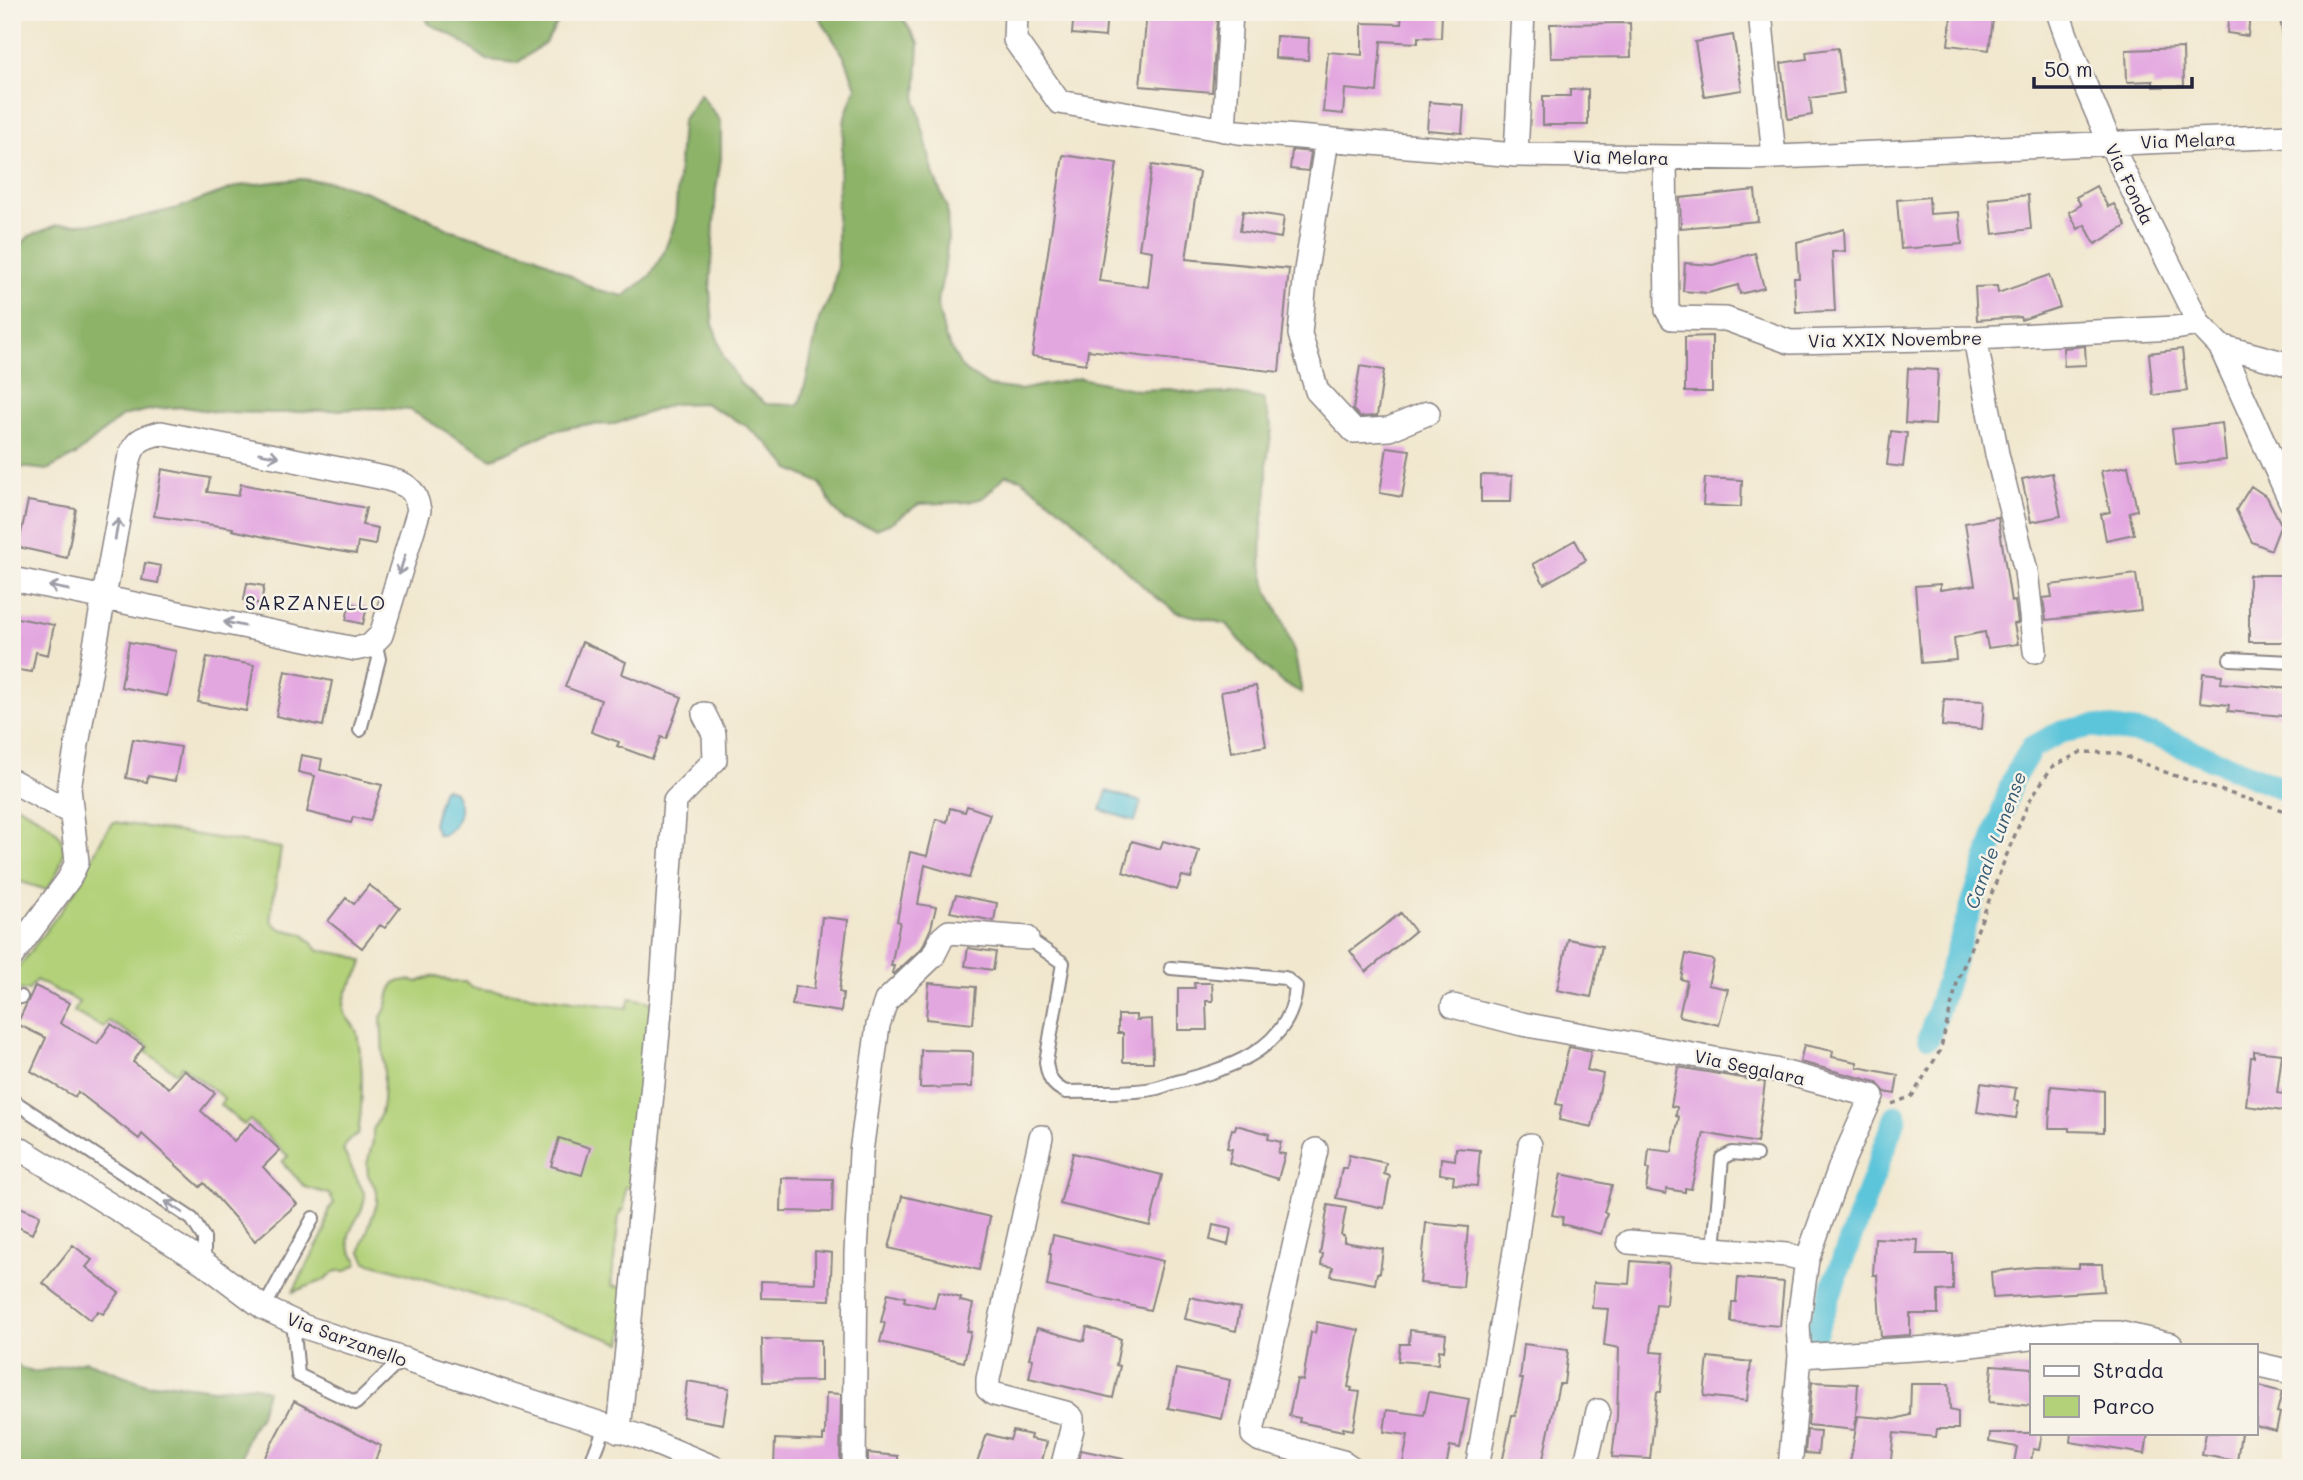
<svg xmlns="http://www.w3.org/2000/svg" width="2303" height="1480" font-family="Mali,sans-serif">
<style>
.green{fill:#b2d179;stroke:#6a7a5a;stroke-width:2}
.forest{fill:#8db369;stroke:#586a52;stroke-width:2}
.water{fill:#5dc5da;stroke:#40748a;stroke-width:2}
.lines{fill:none;stroke-linecap:round;stroke-linejoin:round}
.canal{stroke:#5dc5da;stroke-width:23}
.building{fill:#e3a7e0}
.lane-casing{stroke:#8a8484;stroke-width:16}
.street-casing{stroke:#8a8484;stroke-width:26}
.path{stroke:#8a8484;stroke-width:3.5;stroke-dasharray:5 5;stroke-linecap:butt}
.lane{stroke:#fff;stroke-width:12}
.street{stroke:#fff;stroke-width:23}
.oneway{stroke:#9c9ca7}
.labels{text-anchor:middle;dominant-baseline:central;stroke-width:5;stroke-linejoin:round;paint-order:stroke}
.street-label{font-size:18px;fill:#22223b;stroke:#f7f3e8}
.neighbourhood-label{font-size:19px;letter-spacing:2px;fill:#22223b;stroke:#f7f3e8}
.water-label{font-size:19px;font-style:italic;fill:#375b73;stroke:#f7f3e8}
</style>
<rect width="100%" height="100%" fill="#f7f3e8"/>
<filter id="ink" filterUnits="userSpaceOnUse"><feTurbulence type="fractalNoise" baseFrequency=".0143" numOctaves="2"/><feDisplacementMap in="SourceGraphic" scale="14" xChannelSelector="R" yChannelSelector="G"/><feConvolveMatrix kernelMatrix="1 2 1 2 8 2 1 2 1" color-interpolation-filters="sRGB"/></filter>
<filter id="wash" filterUnits="userSpaceOnUse"><feTurbulence type="fractalNoise" baseFrequency=".00686" numOctaves="4" result="noise"/><feDisplacementMap in="SourceGraphic" scale="28" xChannelSelector="R" yChannelSelector="G"/><feGaussianBlur stdDeviation="1.57" result="paint"/><feColorMatrix in="noise" values="0 0 0 0 0 0 0 0 0 0 0 0 0 0 0 0 0 1.4 0 .05"/><feComposite in="paint" operator="in"/></filter>
<g filter="url(#wash)">
<rect width="100%" height="100%" fill="#f1e7ce"/>
<path class="green" d="M14,804C60,828 80,840 47,890L12,879Z
M114,822L281,848L271,915L272,922L281,929L303,934L318,950L352,956L363,961C360,980 343,984 344,1010C345,1019 355,1024 357,1033C364,1068 363,1101 358,1135L348,1140L343,1150L365,1195C364,1222 334,1233 357,1259V1264L346,1271H336L322,1281L293,1292L325,1231L328,1211L334,1203L329,1194L305,1187L282,1162L288,1156L250,1120L244,1125L220,1105L224,1098L182,1066L177,1073L146,1052L149,1046L109,1021L104,1028L74,1012L79,1002L36,980L29,990H12V976L73,894L104,835Z
M433,976L454,982H465L473,988L627,1008L630,998L647,1001L652,1004L635,1187H625L624,1210H621L619,1216L611,1286L629,1288L622,1343L406,1273L366,1262L361,1252L362,1246L377,1203V1191L368,1175L367,1164L373,1141V1130L381,1113L383,1102L384,1073L381,1017C392,1002 385,992 396,982L407,980L418,982Z"/>
<path class="forest" d="M425,12H564L546,42L517,63L487,60L458,39L428,23Z
M816,12H899L919,44L916,100L934,176L947,207L948,238L944,273L937,303L945,337L962,368L989,386L1020,390L1080,378L1138,390L1170,389L1199,394L1231,393L1263,399L1272,429L1267,461V493L1262,525L1261,561L1268,592L1283,621L1295,655L1302,693L1281,682L1248,650L1227,624L1176,612L1148,591L1070,516L1021,479L1006,475L983,498L968,502L919,504L891,523L876,529L845,520L834,509L820,483L790,469L769,445L745,425L704,403L673,404L615,424L583,425L552,431L492,459L410,410L377,408L277,413L216,412L184,407L154,409L122,416L76,455L47,470L12,466V255L29,236L57,225L119,222L178,208L238,186L301,179L332,182L364,191L420,214L448,229L535,255L594,289L624,296L650,276L664,252L675,222L682,121L700,94L721,122V158L716,190L710,290L713,324L723,356L741,384L766,404L799,405L807,378L819,319L832,294L837,266V205L845,116L856,87L845,58Z
M12,1360L21,1368L37,1372L86,1361L149,1385L165,1383L214,1389L253,1385L267,1391L259,1418L250,1431L245,1444L240,1468H12Z"/>
<path class="water" d="M445,788L454,792C464,809 459,825 443,835H438L433,824L442,791Z
M1107,791L1141,802L1135,821L1101,810Z"/>
<g class="lines">
<path class="canal" d="M1929,1037L2013,779L2032,747L2061,732L2093,726L2154,735L2291,792
M1816,1332L1896,1116"/>
</g>
<g id="blocks">
<path class="building" d="M1074,12H1107L1105,37L1072,34Z
M1147,12L1217,19L1212,92L1140,86Z
M1402,12H1442L1441,38L1418,37V43L1381,41L1377,92L1345,89L1343,114L1323,112L1328,52L1362,55V23L1401,24Z
M1952,12H1994L1989,50L1948,45Z
M2229,12H2250L2248,36L2227,33Z
M1630,23L1631,57L1551,58L1550,24Z
M1733,35L1742,90L1704,96L1695,42Z
M1276,36L1309,38L1308,60L1275,58Z
M1838,48L1844,93L1810,98L1812,115L1788,119L1781,63L1807,59L1806,52Z
M2183,48L2184,86L2153,87V81L2127,82L2126,50Z
M1588,89V125H1543V96H1570V90Z
M1429,102L1464,105L1462,133L1427,130Z
M1292,150L1311,152L1308,171L1290,169Z
M1063,155L1117,163L1099,281L1148,287L1152,251L1139,249L1152,165L1199,172L1186,259L1289,269L1279,372L1088,350L1086,364L1032,356Z
M2096,186L2108,207L2114,204L2126,226L2095,244L2085,225L2078,229L2069,212L2081,205L2076,197Z
M1755,190L1758,221L1681,228L1680,198Z
M2028,195L2031,229L1993,234L1989,199Z
M1929,197L1930,214L1959,212L1962,244L1901,249L1897,200Z
M1243,211L1284,217L1281,238L1240,231Z
M1844,229L1845,251L1832,252L1835,311L1796,312L1794,278H1799L1797,242Z
M1755,253L1764,288L1740,294L1738,285L1708,293L1683,291L1685,263L1713,265Z
M2049,275L2060,307L2021,320L2020,317L1977,320L1975,287L1997,286L1998,293Z
M1712,336V392H1685V337Z
M2085,346L2086,365L2064,366L2063,348Z
M2182,349L2187,391L2153,395L2149,353Z
M1360,366L1384,370L1377,416L1360,417L1353,410Z
M1908,368L1938,370L1935,425L1905,423Z
M2222,423L2226,460L2176,465L2172,429Z
M1891,431L1907,433L1903,467L1887,465Z
M1387,447L1410,450L1402,497L1380,493Z
M2128,466L2137,510L2129,512L2134,534L2106,540L2101,514L2110,512L2101,471Z
M162,469L210,478L207,492L238,496L241,484L366,508L362,525L378,528L375,545L358,542L356,554L298,544L232,530L233,528L154,516Z
M2052,473L2061,516L2031,522L2022,479Z
M1481,475L1512,476L1511,502H1481Z
M1705,478L1742,480L1741,507L1703,505Z
M2251,486L2267,497L2281,524L2271,550L2252,542L2236,510Z
M28,501L76,509L67,558L18,547Z
M1998,517L2011,602L2015,601L2018,623L2014,624L2018,644L1988,648L1985,632L1954,638L1956,660L1921,663L1915,586L1940,584V590L1975,585L1965,523Z
M1575,540L1586,560L1544,584L1533,564Z
M145,563L161,566L158,583L142,580Z
M2136,574L2141,610L2046,620L2043,598L2052,597L2050,585Z
M2249,575H2290L2291,642H2249Z
M247,583L264,586L261,604L244,600Z
M350,603L367,607L363,624L346,620Z
M12,617L54,625L48,655L36,652L32,672L12,669Z
M129,642L176,651L167,696L121,687Z
M582,642L626,662L622,674L682,697L666,739L661,737L652,759L617,746L619,742L591,732L601,700L565,687Z
M207,657L254,665L246,711L198,702Z
M285,671L332,681L323,726L276,716Z
M2203,673L2222,675L2221,683L2291,689V705L2284,704L2283,716L2228,711L2229,705L2200,702Z
M1256,686L1266,746L1231,752L1221,692Z
M1944,699L1984,701L1982,729L1942,726Z
M133,739L181,747L175,781L148,776L147,782L126,778Z
M301,755L322,759L320,770L382,785L370,821L353,817L351,823L307,812L315,776L298,772Z
M967,806L990,814L969,878L925,865L918,904L936,907L931,928L922,948L894,974L892,973L894,966H891L900,922L897,921L910,852L927,856L936,819L947,822L950,808L965,812Z
M1132,841L1160,849L1163,841L1199,851L1191,878L1182,876L1177,890L1123,872Z
M369,885L400,908L385,928L380,925L362,948L328,921L346,898L354,904Z
M956,895L997,903L994,921L950,912Z
M1401,913L1415,931L1366,972L1350,951Z
M822,917L848,920L839,992L843,993L841,1012L792,1005L795,986L814,989Z
M1568,939L1602,946L1591,997L1557,990Z
M968,948L996,952L993,970L965,966Z
M1686,954L1714,960L1708,985L1728,989L1719,1025L1679,1016L1687,981L1681,979Z
M929,983L976,987L973,1024L926,1019Z
M1194,983H1212L1213,1001H1206L1207,1030H1178V988H1195Z
M35,986L70,1003L60,1023L97,1044L111,1024L144,1046L133,1062L169,1088L184,1070L215,1093L201,1111L234,1141L251,1123L280,1150L263,1167L297,1204L255,1241L204,1183L200,1187L142,1134L139,1139L78,1092L75,1097L31,1071L46,1038L17,1024Z
M1118,1015H1136V1020L1152,1019L1153,1062H1123V1033H1118Z
M1804,1045L1833,1051L1832,1057L1857,1062V1067L1898,1075L1895,1094L1885,1092L1876,1082L1800,1062Z
M1569,1047L1591,1051L1587,1070L1603,1074L1592,1127L1559,1120L1562,1105L1556,1104Z
M921,1050L970,1051L973,1053L972,1087L920,1088Z
M2254,1051L2282,1054L2277,1093L2291,1095V1112L2246,1106L2251,1057H2254Z
M1678,1067L1765,1082L1757,1143L1704,1133L1691,1189L1685,1188V1192L1666,1189V1194L1646,1190L1649,1169L1647,1168L1649,1149L1672,1152L1679,1117L1676,1116L1677,1107L1671,1106Z
M1981,1083L2016,1088L2014,1100L2019,1101L2016,1118L1977,1112Z
M2051,1086L2104,1091V1132L2069,1131V1128H2049Z
M1236,1125L1269,1134L1268,1139L1281,1142L1278,1153L1285,1154L1278,1179L1229,1163L1232,1149L1227,1148L1232,1129L1235,1130Z
M559,1138L590,1148L582,1175L551,1166Z
M1456,1148L1480,1150L1477,1186L1453,1184L1454,1176L1440,1174L1441,1158L1455,1160Z
M1073,1153L1162,1175L1150,1226L1060,1204Z
M1349,1155L1386,1163L1384,1174L1390,1176L1384,1208L1336,1198L1342,1168H1347Z
M1561,1174L1612,1185L1604,1212L1607,1213L1601,1234L1562,1224L1563,1217L1552,1215Z
M782,1178L833,1179L832,1212L781,1211Z
M902,1196L990,1217L979,1270L889,1248Z
M12,1204L40,1215L32,1234L12,1224Z
M1328,1205L1346,1208L1341,1235L1344,1236V1242L1383,1249L1380,1273H1377L1375,1284L1331,1276L1333,1267L1321,1265L1323,1254H1320Z
M1426,1223L1468,1227L1463,1287L1420,1283Z
M1213,1225L1231,1229L1228,1245L1210,1240Z
M1053,1235L1163,1261L1150,1310L1047,1286L1050,1268L1051,1254H1049Z
M1875,1238L1918,1240L1917,1254H1953V1290L1938,1291V1314H1910V1335L1881,1337L1877,1275H1873Z
M73,1245L92,1260L86,1267L119,1293L103,1314L98,1311L90,1320L43,1283Z
M815,1251L832,1253L830,1300L761,1298V1281L815,1283Z
M1631,1261L1669,1264L1666,1305L1656,1304L1651,1352L1664,1353L1661,1392H1657L1650,1459L1612,1457L1617,1417L1619,1348L1604,1345L1608,1309L1592,1308L1594,1282L1629,1284Z
M2079,1264H2102L2104,1291L1993,1298L1991,1272L2035,1267L2079,1268Z
M1738,1278L1784,1282L1780,1326L1731,1322L1732,1302H1736Z
M938,1292L961,1298L960,1301L973,1304L967,1331L971,1332L964,1362L880,1342L885,1323L881,1322L888,1293L905,1297L904,1301L934,1308Z
M1190,1297L1240,1308L1236,1331L1185,1319Z
M1317,1322L1359,1330L1348,1387L1352,1388L1351,1391L1360,1392L1353,1430L1343,1428V1431L1299,1422L1300,1418L1289,1416L1297,1379L1303,1381L1311,1332L1315,1333Z
M1087,1327L1121,1339L1116,1365L1120,1366L1113,1398L1029,1378L1033,1359L1029,1358L1037,1328L1084,1341Z
M1410,1330L1446,1334L1444,1351L1439,1350L1438,1364L1398,1361L1400,1344H1409Z
M762,1339L821,1340V1381L763,1382Z
M1524,1344L1568,1350L1564,1384H1559L1541,1468H1501L1512,1415L1515,1416L1523,1379H1520Z
M1708,1357L1751,1362L1747,1401L1704,1396Z
M1992,1365L2032,1368V1406L1989,1402Z
M1176,1369L1230,1380L1222,1419L1168,1408Z
M687,1381L729,1388L723,1424L683,1417Z
M1812,1382L1858,1384L1855,1430L1808,1425Z
M1911,1384H1949L1950,1410L1958,1412V1429H1937L1936,1437L1894,1433L1890,1468H1849L1858,1416L1895,1419L1910,1415Z
M2256,1385L2282,1392L2277,1412L2280,1413L2276,1431L2256,1426Z
M1429,1392L1469,1399L1460,1448L1450,1446L1446,1468H1402L1408,1435L1384,1432L1387,1410L1424,1415Z
M826,1393L841,1394L840,1468H774L775,1439L823,1441V1435H825Z
M294,1401L381,1446L372,1468H259Z
M1807,1430L1820,1431L1818,1454L1805,1453Z
M1013,1431L1031,1435L1030,1439L1047,1442L1040,1468H988L976,1465L987,1434L1010,1440Z
M1990,1433H2042L2039,1450L2033,1449L2030,1468H2013L2017,1447L1989,1442Z
M2071,1433H2148L2145,1454L2070,1442Z
M2206,1433H2241L2237,1461L2202,1455Z
M1081,1450L1128,1460L1127,1468H1078Z
M868,1453L898,1456V1468H868Z"/>
</g>
</g>
<g filter="url(#ink)">
<use href="#blocks" fill-opacity="0" stroke="#8a8484" stroke-width="2"/>
<g class="lines">
<defs>
<path id="lane" d="M2286,12L2291,43
M2230,659L2291,662
M360,730L379,659L375,641
M1027,938L1063,963L1046,1062C1048,1077 1051,1085 1066,1092C1093,1091 1126,1094 1152,1089C1159,1088 1166,1085 1173,1083C1225,1070 1291,1051 1296,987L1285,978L1171,968
M12,999L21,997
M12,1100L192,1219L204,1238V1263
M1714,1249L1722,1158L1732,1153L1756,1155
M264,1308L313,1218
M293,1321L298,1375L356,1403L402,1359
M589,1468L605,1427"/>
<path id="street" d="M1016,12L1015,40L1059,102L1238,132L1516,155L1752,158L2291,136
M1760,12L1774,157
M2058,12C2094,121 2149,222 2199,324L2220,346L2291,502
M1224,130L1231,12
M1327,140L1306,270L1300,334L1317,391L1354,431L1389,429L1428,413
M1516,155L1523,12
M1665,158L1667,310L1672,318L1726,319L1790,342L1975,338L2175,328L2199,324
M1975,338L1997,454L2026,571L2035,651
M2220,346L2291,365
M12,579L355,649L370,646L381,635L419,510C415,487 406,484 384,478L161,433C142,437 134,441 129,460L69,788L77,862L69,879L12,956
M12,781L72,813
M1453,1006L1522,1024L1775,1070L1872,1096L1841,1165L1807,1260L1798,1326L1800,1356L1790,1468
M1041,1137L988,1379V1389L994,1394L1066,1413L1072,1418V1429L1062,1468
M12,1144L204,1263L264,1308L305,1327L641,1437L715,1468
M1316,1150L1253,1427V1435L1260,1440L1343,1462L1352,1468
M1629,1242L1787,1255L1807,1260
M1800,1356L1962,1346L2073,1333H2119L2171,1345
M2256,1364L2291,1372
M619,1431L661,1001L675,801L715,760L714,734L704,714
M854,1468L856,1253L861,1152L878,1025L886,1001L933,956L942,938L949,932L1027,938
M1477,1468L1514,1257L1530,1145
M1585,1468L1598,1411"/>
</defs>
<use href="#lane" class="lane-casing"/>
<use href="#street" class="street-casing"/>
<path class="path" d="M1892,1104L1912,1096L1940,1051L1957,983L2005,859L2029,801L2052,767L2081,752L2116,753L2173,775L2291,813"/>
<use href="#lane" class="lane"/>
<use href="#street" class="street"/>
</g>
<defs><path id="oneway-shaft" d="M-6 0H5M1.5-3L5.5 0L1.5 3" fill="none" stroke-width="1.6" stroke-linecap="round" stroke-linejoin="round" transform="scale(1.75)"/></defs>
<g class="oneway">
<use href="#oneway-shaft" transform="translate(269 455) rotate(11)"/>
<use href="#oneway-shaft" transform="translate(117 529) rotate(-80)"/>
<use href="#oneway-shaft" transform="translate(402 565) rotate(107)"/>
<use href="#oneway-shaft" transform="translate(59 588) rotate(-169)"/>
<use href="#oneway-shaft" transform="translate(234 624) rotate(-168)"/>
<use href="#oneway-shaft" transform="translate(174 1207) rotate(-147)"/>
</g>
</g>
<g class="labels">
<g class="street-label">
<text transform="translate(2188 140) rotate(-2)">Via Melara</text>
<text transform="translate(1621 157) rotate(1)">Via Melara</text>
<text transform="translate(2130 184) rotate(64)">Via Fonda</text>
<text transform="translate(1895 339) rotate(-1)">Via XXIX Novembre</text>
<text transform="translate(1750 1067) rotate(12)">Via Segalara</text>
<text transform="translate(347 1339) rotate(20)">Via Sarzanello</text>
</g>
<g class="neighbourhood-label">
<text x="316" y="602">SARZANELLO</text>
</g>
<g class="water-label">
<text transform="translate(1995 840) rotate(-70)">Canale Lunense</text>
</g>
</g>
<rect width="2303" height="1480" fill="none" stroke="#f7f3e8" stroke-width="42"/>
<rect x="2030" y="1344" width="228" height="91" fill="#f7f3e8" stroke="#a29fa3" stroke-width="2"/>
<rect x="2044" y="1366" width="35" height="10" fill="#ffffff" stroke="#a29fa3" stroke-width="2"/>
<text x="2093" y="1378" font-size="21" fill="#22223b">Strada</text>
<rect x="2044" y="1396" width="35" height="21" fill="#b2d179" stroke="#a29fa3" stroke-width="2"/>
<text x="2093" y="1414" font-size="21" fill="#22223b">Parco</text>
<path d="M2034 77v10h158v-10" fill="none" stroke="#22223b" stroke-width="3.5"/>
<text x="2044" y="77" font-size="21" fill="#22223b" stroke="#f7f3e8" stroke-width="5" paint-order="stroke">50 m</text>
</svg>
